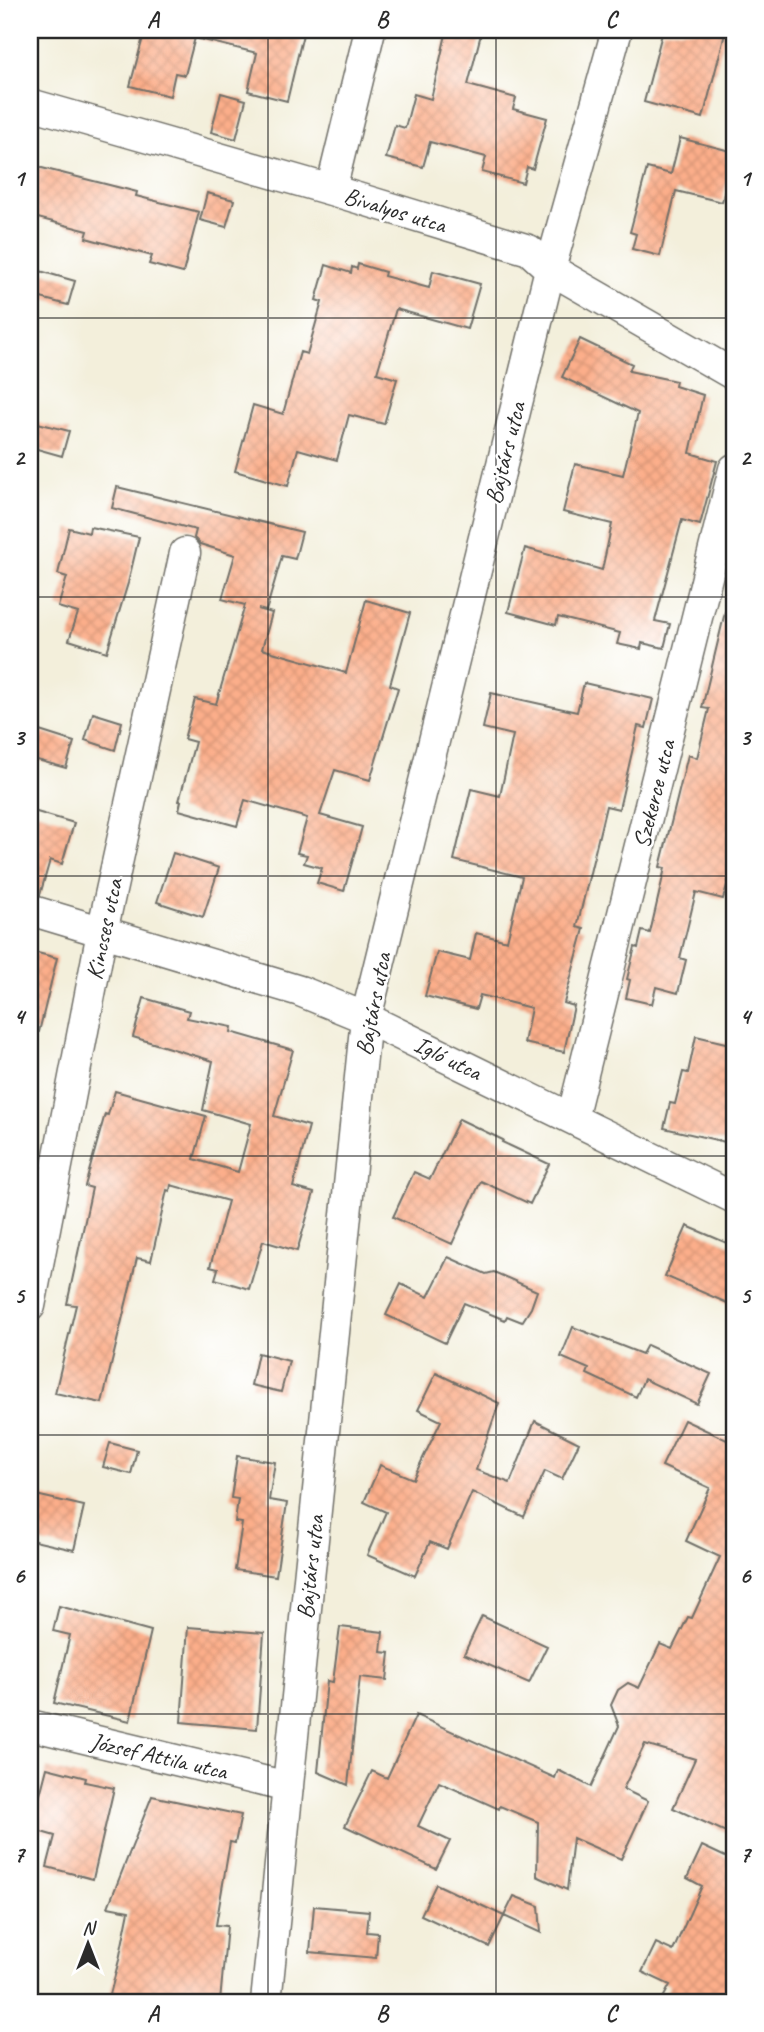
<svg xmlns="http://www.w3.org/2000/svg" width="764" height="2032" font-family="Caveat,sans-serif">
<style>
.building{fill:url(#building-cross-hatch)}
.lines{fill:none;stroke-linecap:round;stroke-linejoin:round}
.minor-casing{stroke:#717069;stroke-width:33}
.minor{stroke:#fff;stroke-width:30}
.grid{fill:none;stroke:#2b2b2b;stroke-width:2;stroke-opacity:0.55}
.labels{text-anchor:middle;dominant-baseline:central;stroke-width:5;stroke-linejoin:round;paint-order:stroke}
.street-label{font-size:24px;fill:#2b2b2b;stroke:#fff}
.neatline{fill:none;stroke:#2b2b2b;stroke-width:2.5}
.grid-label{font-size:23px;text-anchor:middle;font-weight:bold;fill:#2b2b2b}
</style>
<defs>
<pattern id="building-cross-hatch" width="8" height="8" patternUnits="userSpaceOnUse" patternTransform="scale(1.75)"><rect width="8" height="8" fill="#fcae8a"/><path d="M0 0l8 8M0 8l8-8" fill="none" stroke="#d89677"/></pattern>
</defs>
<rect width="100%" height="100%" fill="#fff"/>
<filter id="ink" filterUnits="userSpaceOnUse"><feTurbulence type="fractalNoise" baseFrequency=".0143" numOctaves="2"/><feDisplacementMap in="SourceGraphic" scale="14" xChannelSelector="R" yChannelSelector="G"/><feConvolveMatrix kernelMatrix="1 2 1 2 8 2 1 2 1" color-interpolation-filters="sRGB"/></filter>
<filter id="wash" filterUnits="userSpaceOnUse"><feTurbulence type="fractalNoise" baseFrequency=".00686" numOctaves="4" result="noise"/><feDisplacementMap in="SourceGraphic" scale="28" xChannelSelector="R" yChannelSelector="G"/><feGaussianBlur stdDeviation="1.57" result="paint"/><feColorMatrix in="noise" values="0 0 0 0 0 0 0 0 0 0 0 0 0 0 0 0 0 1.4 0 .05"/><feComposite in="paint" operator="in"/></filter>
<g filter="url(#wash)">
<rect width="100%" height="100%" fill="#f3efdb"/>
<g id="blocks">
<path class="building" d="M145,30H197L185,75L175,73L170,96L130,86Z
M200,30H304L287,101L248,91L257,53L199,39Z
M447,30H482L468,85L516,98L513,109L547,118L533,169L527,167L523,183L482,172L486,157L430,142L423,167L386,158L395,125L405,128L414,94L431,99Z
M663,30H726L703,118L644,102Z
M221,93L246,100L236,139L211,132Z
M680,138L734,152L722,202L676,191L660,256L632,249L636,234L630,232L647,168L671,174Z
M30,165L137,192L136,196L199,212L183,273L149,264L152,256L86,238L88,231L30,216Z
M207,193L234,200L226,227L200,220Z
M358,264L385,272L384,276L429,288L433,271L480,284L467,329L396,309L377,373L397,379L384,424L349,415L337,460L298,449L288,486L235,471L253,405L283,414L300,352L307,354L322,302L316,300L326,265L351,273L352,267L357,269Z
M40,271L75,281L68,305L33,296Z
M580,339L632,364L629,371L676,381L675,386L703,395L690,453L717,461L700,525L682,520L655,621L670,624L664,648L642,643L641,649L617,644L620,633L558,617L556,625L508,612L525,548L602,570L612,524L563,512L575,464L623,475L638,413L562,377Z
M30,421L69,431L62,456L30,447Z
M117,487L302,532L295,559L282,556L266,611L258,609L272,613L262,649L346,673L366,600L410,613L390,685L398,688L370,780L335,770L320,815L362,827L344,891L317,883L322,868L304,863L307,855L297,853L307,818L245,800L237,826L179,810L181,801H179L195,742L184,739L195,699L216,704L245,605L222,599L235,555L200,544L194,538L196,530L112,508Z
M90,527L139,537L128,583L107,652L69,640L78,613L58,607L67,577L58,574L69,528L89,533Z
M725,612L734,613V876L730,875L723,899L696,892L680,958L686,960L678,993L656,987L652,1004L626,998L630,980L627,979L635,947L638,948L642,931L650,933L665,868L660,867L688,755L697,758L709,709L702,708Z
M584,683L653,699L646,728L638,726L619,809L606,806L577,927L584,929L564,1003L574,1006L564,1052L524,1043L531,1008L480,995L476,1009L425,996L437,952L470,960L476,933L507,941L522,877L454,860L471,789L500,796L513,735L483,728L491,693L577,712Z
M93,713L122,722L115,750L85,740Z
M30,728L74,742L66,768L30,758Z
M30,810L74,823L62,864L50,860L40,895L30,893Z
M173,853L219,868L203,917L157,902Z
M30,951L57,958L39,1032L30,1031Z
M144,998L189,1011L187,1018L232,1027L231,1032L293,1050L274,1116L309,1126L293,1187L314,1193L297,1251L263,1241L249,1289L215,1279L218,1269L210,1267L228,1201L171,1185L170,1191L167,1190L151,1261L137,1258L102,1403L55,1393L76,1305L67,1304L92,1188L85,1186L105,1114L108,1115L115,1091L206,1116L194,1159L238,1172L251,1124L203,1110L213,1061L133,1037Z
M696,1036L734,1045V1144L664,1128L670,1103L675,1104L683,1072L688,1073Z
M459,1119L503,1140L502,1142L549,1164L530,1204L481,1181L452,1244L393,1217L414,1172L430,1179Z
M687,1226L734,1246V1306L665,1276Z
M448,1257L486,1274L494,1272L537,1291L531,1308L522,1322L507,1316L505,1320L464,1303L445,1343L386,1315L401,1284L428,1297Z
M573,1327L642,1354L647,1345L711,1374L697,1404L644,1379L636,1397L587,1374L589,1369L561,1357Z
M258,1353L289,1361L281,1392L251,1385Z
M436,1373L499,1403L476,1470L510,1483L535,1421L579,1443L562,1479L545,1471L524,1517L472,1492L447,1549L430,1542L415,1576L367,1555L386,1512L364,1502L380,1465L413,1479L441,1421L418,1410Z
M684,1420L731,1442L734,1435V1820L728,1833L673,1808L695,1759L645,1744L623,1789L648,1801L621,1859L573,1838L567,1890L537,1876L538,1822L500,1806L499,1809L439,1782L418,1826L450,1841L436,1869L345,1826L372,1771L387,1778L416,1715L555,1778L558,1770L591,1787L619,1726L611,1705L618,1690L628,1683L639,1688L660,1644L672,1649L688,1617L692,1618L720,1557L686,1541L710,1488L662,1466Z
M110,1443L137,1450L131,1474L103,1467Z
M237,1456L275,1462L269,1500L287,1503L276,1576L235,1570L242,1523L235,1522L238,1499L231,1498Z
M36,1495L84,1506L74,1550L30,1540V1524Z
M59,1606L151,1631L130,1721L54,1703L70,1635L53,1631Z
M482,1616L547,1646L529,1683L464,1654Z
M188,1627L264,1633L257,1729L181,1722Z
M340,1627L383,1632L381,1652L390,1653L387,1680L360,1677L348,1785L318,1772L327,1681L333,1682Z
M47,1768L86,1778L85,1782L114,1788L93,1879L47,1867L55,1836L31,1829Z
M152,1796L241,1815L235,1843L230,1842L216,1925L227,1926L220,2002H108L119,1960L129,1911L108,1907Z
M702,1846L734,1861V2002H661L670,1985L642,1972L656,1943L673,1951L702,1886L687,1878Z
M436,1884L504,1916L489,1947L421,1915Z
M514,1896L539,1906L541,1933L504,1916Z
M314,1906L369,1911L367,1932L378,1933L376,1958L310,1952Z"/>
</g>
</g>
<g filter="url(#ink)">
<use href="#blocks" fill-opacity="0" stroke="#717069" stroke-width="2"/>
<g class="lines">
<defs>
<path id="minor" d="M30,104L331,190L529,250L550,269L734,375
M331,190L370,30
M30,910L300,991L366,1018L734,1198
M572,1118L734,469
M30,1306L102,932L185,553
M30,1725L288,1787
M266,2002L366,1018L550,269L617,30"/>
</defs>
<use href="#minor" class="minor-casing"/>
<use href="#minor" class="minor"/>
</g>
</g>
<path class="grid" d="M268,30V2002M496,30V2002M30,318H734M30,597H734M30,876H734M30,1156H734M30,1435H734M30,1714H734"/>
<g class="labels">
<g class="street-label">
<text transform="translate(395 210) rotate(17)">Bivalyos utca</text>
<text transform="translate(505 453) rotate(-76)">Bajtárs utca</text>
<text transform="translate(654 794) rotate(-76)">Szekerce utca</text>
<text transform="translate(104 929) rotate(-78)">Kincses utca</text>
<text transform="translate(373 1004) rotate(-79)">Bajtárs utca</text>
<text transform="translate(448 1058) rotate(26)">Igló utca</text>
<text transform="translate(310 1567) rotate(-84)">Bajtárs utca</text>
<text transform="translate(159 1756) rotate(13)">József Attila utca</text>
</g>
</g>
<rect width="764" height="2032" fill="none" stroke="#fff" stroke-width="77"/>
<g transform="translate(88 1944)" stroke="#ffffff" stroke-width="5" paint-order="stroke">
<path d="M0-5L12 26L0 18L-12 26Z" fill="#2b2b2b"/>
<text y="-10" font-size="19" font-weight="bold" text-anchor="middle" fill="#2b2b2b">N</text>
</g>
<rect x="38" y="38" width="688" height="1956" class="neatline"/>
<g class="grid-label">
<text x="153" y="27">A</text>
<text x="382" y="27">B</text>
<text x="611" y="27">C</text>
<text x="19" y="186">1</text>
<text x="745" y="186">1</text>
<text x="19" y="465">2</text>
<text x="745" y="465">2</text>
<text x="19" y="745">3</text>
<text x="745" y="745">3</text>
<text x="19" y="1024">4</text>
<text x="745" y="1024">4</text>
<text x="19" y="1303">5</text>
<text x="745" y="1303">5</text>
<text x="19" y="1583">6</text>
<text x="745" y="1583">6</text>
<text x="19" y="1862">7</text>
<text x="745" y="1862">7</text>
<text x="153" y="2021">A</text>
<text x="382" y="2021">B</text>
<text x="611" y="2021">C</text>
</g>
</svg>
